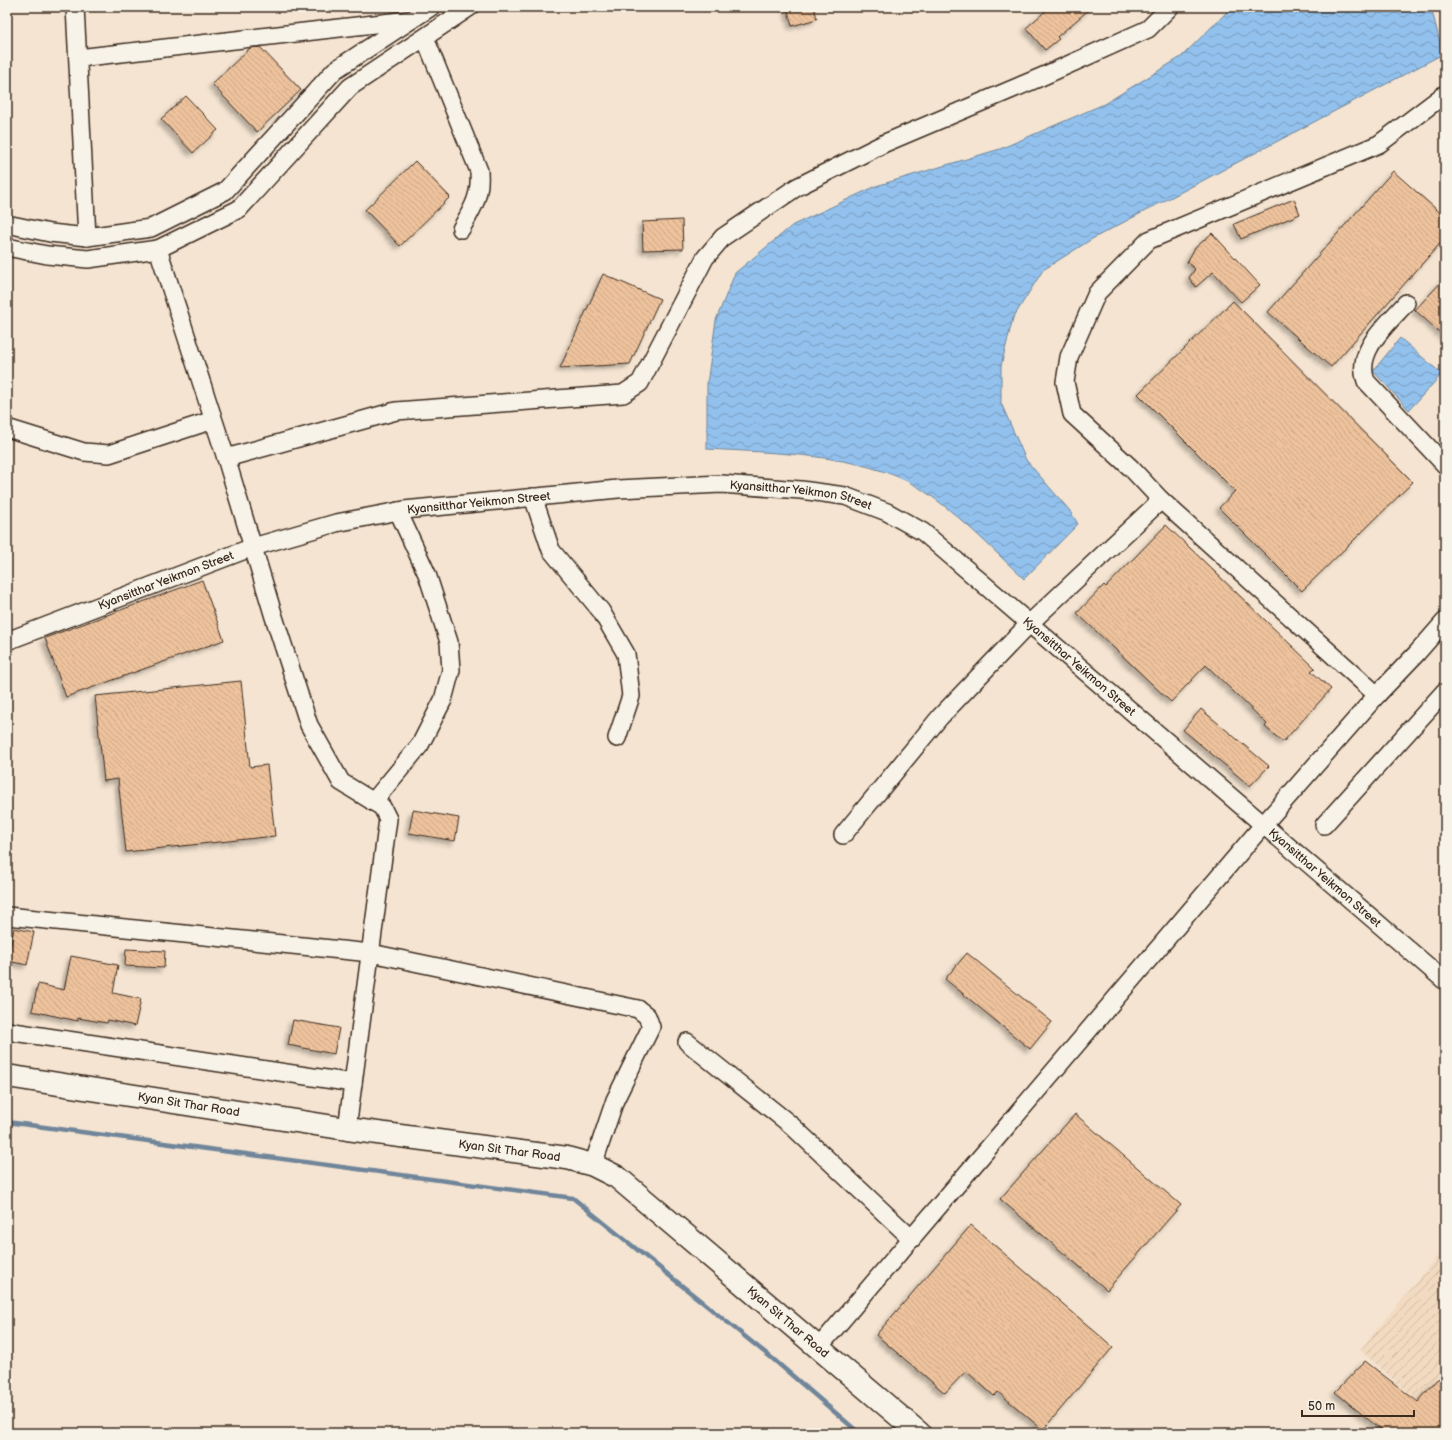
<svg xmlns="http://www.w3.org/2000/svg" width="1452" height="1440" font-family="'Balsamiq Sans',sans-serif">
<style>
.industrial{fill:url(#industrial-furrows)}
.water{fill:url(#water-waves);stroke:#6f859a}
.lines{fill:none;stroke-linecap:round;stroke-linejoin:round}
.stream{stroke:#6f859a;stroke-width:4.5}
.building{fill:url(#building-back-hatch);stroke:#3b2a1e;filter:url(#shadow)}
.minor-casing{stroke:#3b2a1e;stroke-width:20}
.major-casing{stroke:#3b2a1e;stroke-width:25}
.minor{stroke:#f7f3e8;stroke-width:17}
.major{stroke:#f7f3e8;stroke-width:22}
.labels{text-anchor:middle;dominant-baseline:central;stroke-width:3.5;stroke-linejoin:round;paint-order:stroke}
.street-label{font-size:12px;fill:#3b2a1e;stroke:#f7f3e8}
</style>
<defs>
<pattern id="industrial-furrows" width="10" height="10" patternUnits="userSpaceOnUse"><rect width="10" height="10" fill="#f2dac1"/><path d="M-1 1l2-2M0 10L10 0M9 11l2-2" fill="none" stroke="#d0bba5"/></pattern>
<pattern id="water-waves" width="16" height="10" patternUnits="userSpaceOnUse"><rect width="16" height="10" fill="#92c1ed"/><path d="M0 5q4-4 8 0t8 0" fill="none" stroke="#789dbf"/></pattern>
<pattern id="building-back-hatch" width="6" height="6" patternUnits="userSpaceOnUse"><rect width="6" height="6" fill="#edc29c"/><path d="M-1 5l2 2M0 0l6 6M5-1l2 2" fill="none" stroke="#cca786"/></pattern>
<filter id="shadow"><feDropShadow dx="-3.5" dy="3.5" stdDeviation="2" flood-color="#0004"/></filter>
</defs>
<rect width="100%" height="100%" fill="#f4e4d1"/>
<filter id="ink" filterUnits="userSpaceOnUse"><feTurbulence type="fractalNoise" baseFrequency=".025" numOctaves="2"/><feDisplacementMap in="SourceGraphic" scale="8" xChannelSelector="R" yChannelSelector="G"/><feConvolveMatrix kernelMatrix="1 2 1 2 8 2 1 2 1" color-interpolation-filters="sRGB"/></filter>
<g filter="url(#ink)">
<path class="industrial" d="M1445,1247V1425L1360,1350Z"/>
<path class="water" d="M1232,7H1431L1443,54L1092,239L1043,270L1013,318L1001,366V403L1026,460L1070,511L1078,524L1024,579C990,547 957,512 918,487C861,453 772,453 707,449V384L716,320L735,273L793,225L876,186L1000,149L1104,104L1181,57Z
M1400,338L1442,374L1409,410L1373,371Z"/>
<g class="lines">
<path class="stream" d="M7,1122L573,1198L773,1359L859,1433"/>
</g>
<path class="building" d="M787,7H814L817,19L792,26Z
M1050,7H1092L1057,37L1059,39L1045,50L1026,28Z
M260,47L301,90L257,132L212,84L250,48Z
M186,96L218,130L193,153L161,119Z
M415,161L450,197L400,246L365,210Z
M1393,171L1445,217V238L1331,367L1268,312Z
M1294,199L1300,214L1241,239L1234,224Z
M682,220L683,249L643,250L642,222Z
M1212,233L1260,285L1241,302L1213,272L1196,287L1189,278L1195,269L1187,262L1195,248Z
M603,274L660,299L630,364L560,368Z
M1445,278V337L1415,310Z
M1233,301L1413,482L1302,591L1219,508L1235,491L1138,394Z
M1166,525L1315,668L1311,671L1331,689L1283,742L1265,727L1267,724L1206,665L1171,702L1077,613L1104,585L1106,587Z
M202,580L224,640L66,697L45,638Z
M241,681L250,767L267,765L275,836L126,852L118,779L104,781L95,696Z
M1201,709L1269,766L1250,786L1183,730Z
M413,810L459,818L455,841L409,833Z
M14,928L34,932L27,965L8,961Z
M126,949L165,951L164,968L125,966Z
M967,953L1052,1022L1030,1049L945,979Z
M71,956L118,965L113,993L141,999L135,1026L108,1020L107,1023L78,1018V1021L32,1011L38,984L64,990Z
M293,1020L339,1028L334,1054L288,1045Z
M1075,1114L1181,1205L1107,1290L1000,1199Z
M971,1225L1113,1347L1043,1430L998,1392L994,1396L966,1371L945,1393L876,1335Z
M1365,1361L1418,1402L1438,1378L1445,1383V1433H1385L1335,1392Z"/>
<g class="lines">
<defs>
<g id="minor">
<path d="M75,7L87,237"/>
<path d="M425,38L479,171C481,196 473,208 461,229"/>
<path d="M78,58L409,20"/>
<path d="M7,224L50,233L87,237L151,228L225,191L335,70L431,7"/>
<path d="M7,247L47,255L88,259L158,249L239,209L350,87L470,7"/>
<path d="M158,249L226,458L274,617L309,725L341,782L382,807L388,819L347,1129"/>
<path d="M1406,303C1389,323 1354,351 1366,381L1445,465"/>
<path d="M7,428L84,452L109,454L213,420"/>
<path d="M226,458L396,411L623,394L640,383L705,258L723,237L797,187L885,143L1041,77L1148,29L1170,7"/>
<path d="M533,497L551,550L601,611L626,654L631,696L617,738"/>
<path id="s1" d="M7,641L253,547L336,523L404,510L618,489L721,484L801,490L845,496L887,512L923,532L1445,981"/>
<path d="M1377,695L1161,500L1131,468L1072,414L1065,382L1069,357L1097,293L1149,240L1379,144L1445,94"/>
<path d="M373,802L420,745L443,700L451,670L449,642L427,574L398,511"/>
<path d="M1324,825L1445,691"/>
<path d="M843,835L940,717L1030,623L1161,500"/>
<path d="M7,916L371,953L638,1009L647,1016L651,1027L615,1100L593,1165"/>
<path d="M7,1031L353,1083"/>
<path d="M687,1042L791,1125L912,1239"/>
<path d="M819,1347L1264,824L1377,695L1417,653L1445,621"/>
</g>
<g id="major">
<path id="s2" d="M7,1076L347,1129L567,1158L593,1165L617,1177L919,1433"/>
</g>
</defs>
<use href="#minor" class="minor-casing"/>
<use href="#major" class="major-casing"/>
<use href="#minor" class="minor"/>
<use href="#major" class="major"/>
</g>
</g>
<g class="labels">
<g class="street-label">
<text stroke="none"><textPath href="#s1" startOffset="818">Kyansitthar Yeikmon Street</textPath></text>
<text stroke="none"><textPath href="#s1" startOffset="494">Kyansitthar Yeikmon Street</textPath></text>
<text stroke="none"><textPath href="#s1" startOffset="170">Kyansitthar Yeikmon Street</textPath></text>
<text stroke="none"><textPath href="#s1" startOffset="1154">Kyansitthar Yeikmon Street</textPath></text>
<text stroke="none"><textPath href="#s1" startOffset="1478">Kyansitthar Yeikmon Street</textPath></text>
<text stroke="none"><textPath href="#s2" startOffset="184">Kyan Sit Thar Road</textPath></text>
<text stroke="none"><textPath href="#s2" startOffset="508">Kyan Sit Thar Road</textPath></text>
<text stroke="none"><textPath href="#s2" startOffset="844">Kyan Sit Thar Road</textPath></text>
</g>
</g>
<rect width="1452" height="1440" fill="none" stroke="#f7f3e8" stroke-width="24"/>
<rect x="12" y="12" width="1428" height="1416" fill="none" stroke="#3b2a1e" stroke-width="1.5" filter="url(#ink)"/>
<path d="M1302 1410v6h112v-6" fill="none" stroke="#3b2a1e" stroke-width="2"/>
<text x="1308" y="1410" font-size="12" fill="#3b2a1e" stroke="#f7f3e8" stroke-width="3" paint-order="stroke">50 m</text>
</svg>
